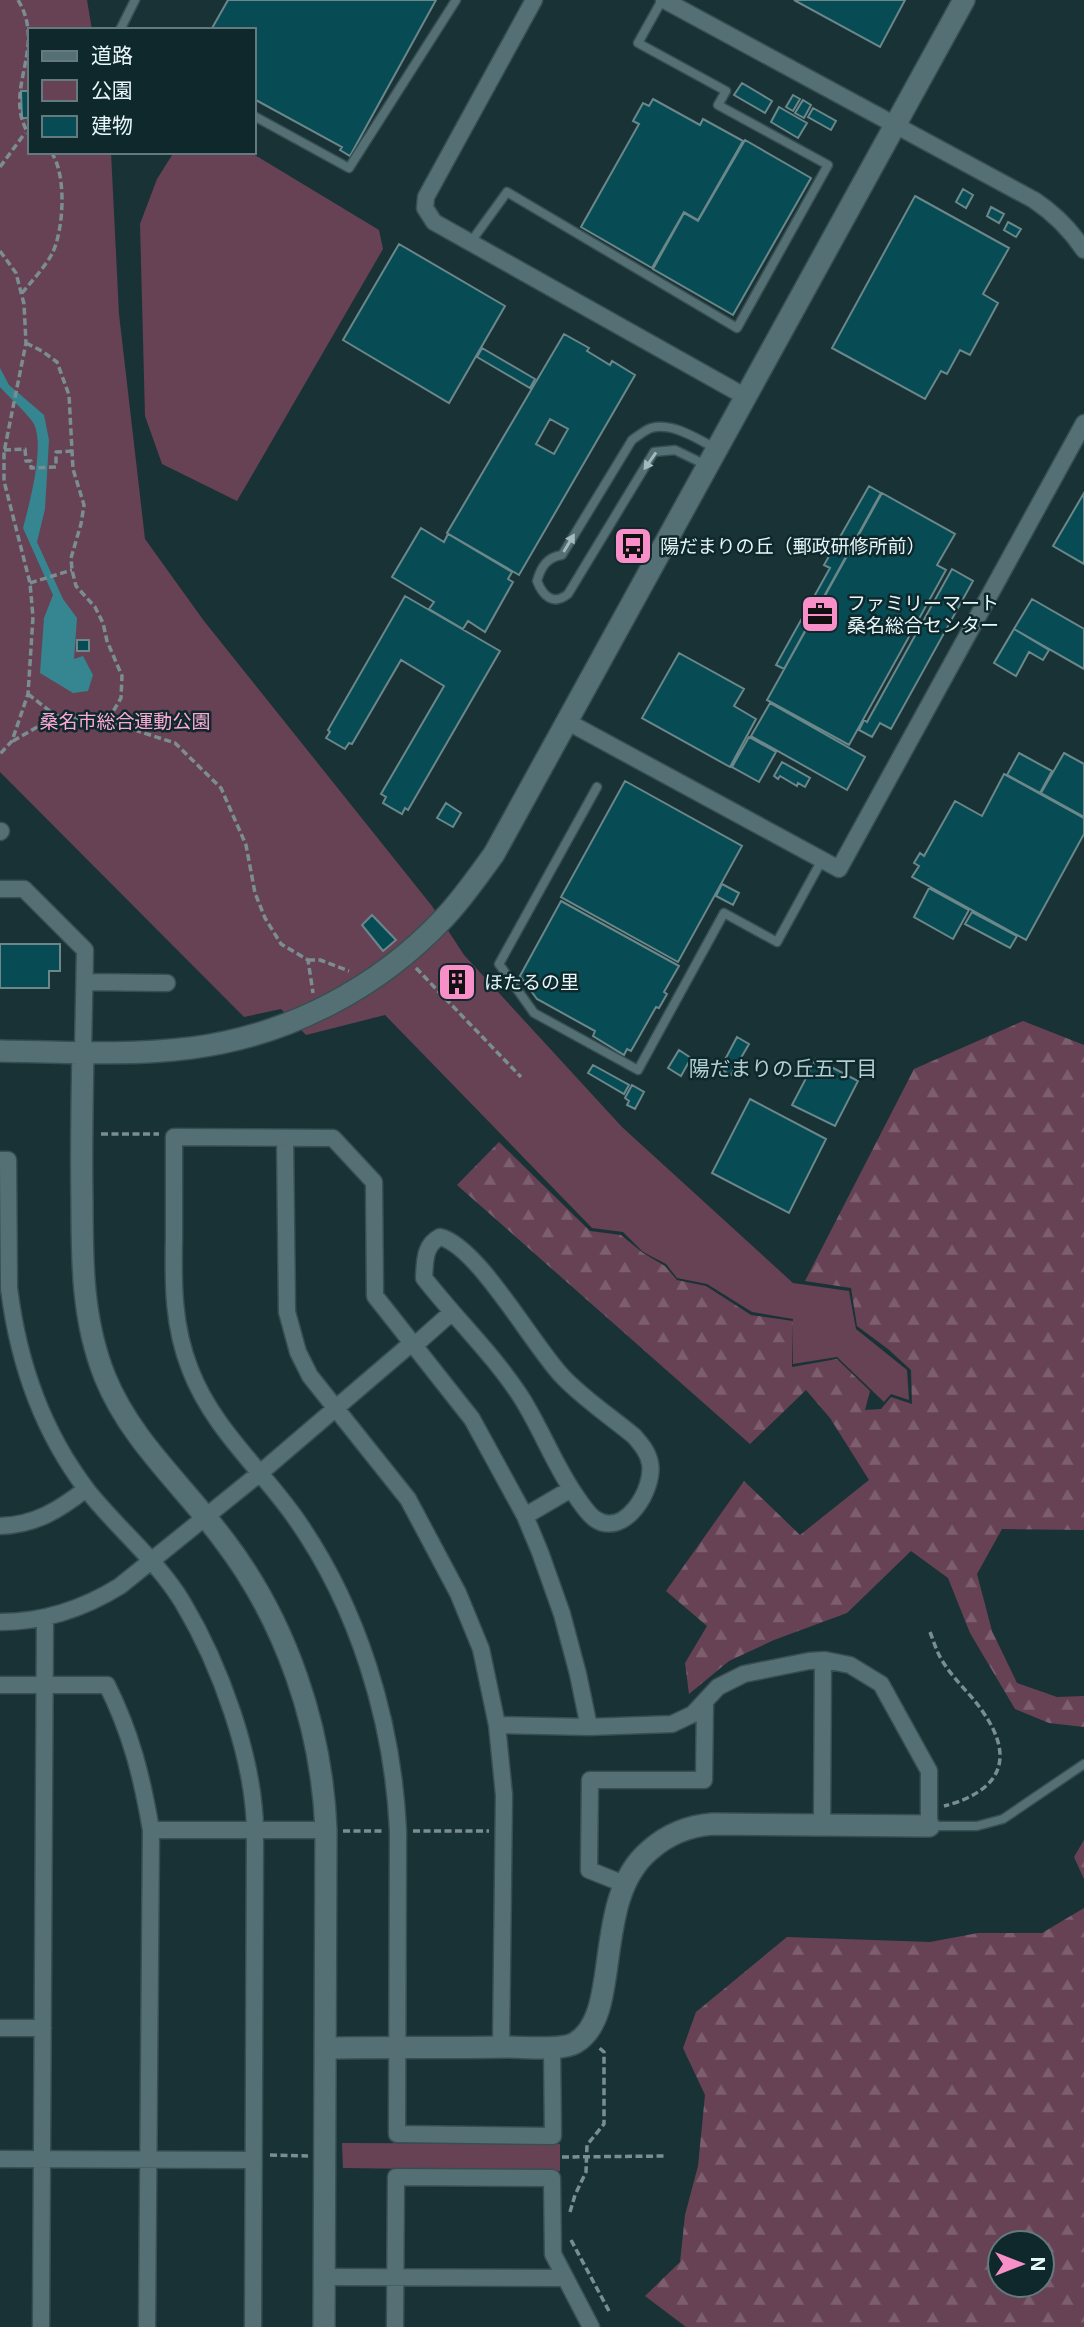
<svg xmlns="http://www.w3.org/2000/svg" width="1084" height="2327" font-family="Inter,'Noto Sans JP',sans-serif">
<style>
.green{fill:#674255}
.forest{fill:url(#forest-firs);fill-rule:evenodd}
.water{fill:#358690}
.building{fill:#074c54;stroke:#6b878a;stroke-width:2;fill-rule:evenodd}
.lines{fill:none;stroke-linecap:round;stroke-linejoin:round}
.lane-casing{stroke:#384f52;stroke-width:11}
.street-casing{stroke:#384f52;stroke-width:19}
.secondary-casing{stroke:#384f52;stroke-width:24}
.path{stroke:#7a8e91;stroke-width:3.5;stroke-dasharray:7 3.5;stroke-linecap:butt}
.lane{stroke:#557074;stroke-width:8}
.street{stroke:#557074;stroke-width:16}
.secondary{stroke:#557074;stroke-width:21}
.oneway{fill:#a5babd}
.labels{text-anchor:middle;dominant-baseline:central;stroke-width:5;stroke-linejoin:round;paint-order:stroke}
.poi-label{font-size:19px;fill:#e7f6f8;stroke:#0e282c;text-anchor:start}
.park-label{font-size:19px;fill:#fcaad5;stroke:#0e282c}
.neighbourhood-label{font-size:21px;fill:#b1cfd3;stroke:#0e282c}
</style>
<defs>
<pattern id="forest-firs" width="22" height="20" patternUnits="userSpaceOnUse" patternTransform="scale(1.75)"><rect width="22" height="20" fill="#674255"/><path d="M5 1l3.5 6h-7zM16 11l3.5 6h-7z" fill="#7d5e6e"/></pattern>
</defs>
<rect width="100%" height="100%" fill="#193236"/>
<path class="green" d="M0,0H87L92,30H30V152H111L119,314L145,539L204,621L432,906L464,955L622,1127L793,1283L849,1291L856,1329L907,1370L909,1400L891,1394L884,1402L837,1357L793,1364V1319L752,1312L707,1284L677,1278L666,1264L643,1252L623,1232L592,1228L385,1015L306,1035L281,1009L244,1017L0,772Z
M174,152H250L379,230L383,249L237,501L162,464L145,416L140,224L157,179Z
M342,2143L560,2144V2171L343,2168Z"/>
<path class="forest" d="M1023,1021L1084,1045V1530L1002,1529L977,1574L992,1631L1017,1683L1057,1697L1084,1696V1727L1049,1723L1015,1709L970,1633L948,1578L911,1551L847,1613L774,1640L729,1661L689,1694L685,1663L707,1626L666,1591L744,1481L800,1535L869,1480L830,1418L806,1390L750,1444L457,1185L499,1142L590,1231L621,1235L643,1253L665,1266L677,1280L706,1286L751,1315L793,1321L792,1367L837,1359L870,1391L865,1410L881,1409L891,1397L912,1404L911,1370L888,1349L857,1326L851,1288L805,1281L914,1069Z
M1084,1840V1879L1074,1857Z
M1084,1908V2327H686L645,2296L680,2262L685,2215L698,2166L705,2095L683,2048L696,2012L787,1937L930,1942L978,1933H1042ZM1042,2243V2285H1000V2243Z"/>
<path class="water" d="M0,368L9,385L44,415L49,440L45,509L37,542L63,599L77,618L74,659L83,656L93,675L88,691L73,693L40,673L44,618L53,595L23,528C29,505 45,447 34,424C29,415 8,396 0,387Z"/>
<path class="building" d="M228,0H436L350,156L340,150L342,147L254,99V30H211Z
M794,0H905L880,47Z
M742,83L772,101L765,113L734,95Z
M21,91H30V118H22Z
M793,95L800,99L793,111L786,107Z
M653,99L700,125L703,119L743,141L698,220L684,212L652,268L581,227L639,124L633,121L643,103L649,106Z
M803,100L811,105L804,118L795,113Z
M779,107L807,123L798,138L771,122Z
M813,108L836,121L831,130L808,117Z
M745,140L811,178L733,315L653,269L684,213L698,221Z
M963,189L973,195L966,208L956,202Z
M915,196L1009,248L983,294L998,303L970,355L960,350L947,374L941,371L925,399L832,348Z
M991,207L1004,214L999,223L987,216Z
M1008,222L1021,229L1016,237L1004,230Z
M399,244L505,306L449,403L343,340Z
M564,334L589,348L587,351L610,365L612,361L635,375L519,575L447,533ZM550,419L568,429L554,454L536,444Z
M482,348L535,379L530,388L477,357Z
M869,486L881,493L784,669L776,665L830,568L824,565Z
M882,493L955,534L937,565L946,570L849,745L767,700Z
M1084,493V564L1053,546Z
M421,528L444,542L448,534L512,572L508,579L513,582L485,632L468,621L463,629L429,609L434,602L392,577Z
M952,569L973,581L891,729L880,723L872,737L859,730L864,720L867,722Z
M405,596L500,651L408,810L405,808L402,814L383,803L386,797L381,794L444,686L401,660L352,744L349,743L345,749L326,738L330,732L328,730Z
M1032,599L1084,629V669L1014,629Z
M1014,629L1049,650L1043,660L1029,652L1016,676L994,663Z
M77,640H89V651H77Z
M679,653L744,689L734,706L756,719L730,767L642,718Z
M770,703L865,757L847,790L751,736Z
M749,737L776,752L759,782L732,767Z
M1019,753L1052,771L1040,793L1007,775Z
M1064,753L1084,764V817L1041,793Z
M782,762L810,778L805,787L798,783L797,786L780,776L778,779L774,776Z
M1004,774L1084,818V834L1026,940L912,877L919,866L914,863L920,853L924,856L955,801L982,816Z
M625,781L742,846L678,962L561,897Z
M446,803L461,813L453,827L437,818Z
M722,884L739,893L733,905L716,896Z
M929,888L969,910L953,939L914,917Z
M561,901L679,966L664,992L667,994L659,1008L656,1007L631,1051L627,1049L624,1055L593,1036L595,1031L537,999L520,976Z
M972,912L1017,936L1010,948L965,924Z
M372,915L396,940L383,951L362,925Z
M0,944H60V971H49V988H0Z
M455,971L468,986L459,993L446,979Z
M737,1037L749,1044L731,1075L720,1069Z
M679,1050L691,1058L681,1076L668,1068Z
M816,1059L858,1081L835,1126L792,1105Z
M593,1065L629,1085L624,1094L588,1073Z
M632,1085L644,1092L635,1109L627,1105L629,1101L625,1098Z
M750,1099L826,1139L789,1213L712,1173Z"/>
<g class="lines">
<defs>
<path id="lane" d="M120,30L135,0
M254,116L349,168L456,0
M470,243L507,192L737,328L828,165L718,105L726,91L638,43L662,0
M706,465L675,450L654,452L568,594C553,606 543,596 537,581C541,567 547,557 562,555L632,440C638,436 645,430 651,428C673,422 697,439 715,448
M597,787L499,964L534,1013L638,1070L724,913L777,942L822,860
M930,1826H977L1003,1819L1084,1764"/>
<path id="street" d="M534,0L426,197L425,208L434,222L746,397
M664,0L1034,200C1055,214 1070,229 1084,250
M568,722L839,869L1084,423
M0,832L1,831
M0,889H24L85,950L83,1052
M86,982L167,983
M285,1138L287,1312L298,1352L310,1376L408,1499L458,1593L481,1649L497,1725L504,1795L501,2047
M0,1160H8L9,1288C18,1361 42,1431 87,1490C117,1528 158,1561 183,1603C220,1665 254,1758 255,1830L253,2327
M440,1237C478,1246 533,1346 563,1377C584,1399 611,1417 634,1436C641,1444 648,1452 650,1463C655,1488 625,1539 595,1519C588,1514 583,1506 578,1499C555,1467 542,1430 521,1397C493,1354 455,1318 424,1278C425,1262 424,1245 440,1237Z
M415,1345L451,1313
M525,1516L571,1489
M0,1526C35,1525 59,1510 86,1489
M0,1622C44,1622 83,1609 120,1586L260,1473L413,1342
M0,1685H107C131,1733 142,1777 151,1830L147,2327
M497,1725L589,1727L672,1724L693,1714L718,1687L744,1674L809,1661L825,1660L850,1665L881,1684L929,1771V1826
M822,1825L823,1661
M151,1830H326
M624,1884L589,1870L590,1780H704L705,1702
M0,2028H43
M552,2047L553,2136L397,2134L398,1831C393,1721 358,1606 294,1516C259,1467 212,1427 190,1369C173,1326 173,1284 174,1238C174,1205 174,1171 174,1137L333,1138L374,1182L375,1296L472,1419L525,1516L540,1552L562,1614L578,1674L589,1727
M0,2159L253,2160
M325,2277L564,2278
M41,2327L45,1618
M395,2327L396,2177L552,2178L553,2254L591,2327"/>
<path id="secondary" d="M0,1051C63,1052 128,1056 191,1048C287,1036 379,988 445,917C463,898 478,876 494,854L964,0
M83,1052C82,1101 81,1151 82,1200C82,1261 82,1320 105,1377C131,1441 183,1485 223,1539C286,1621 322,1727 326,1830L324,2327
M325,2048C386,2047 446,2048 507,2047C524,2047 561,2051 575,2043C624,2015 590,1900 650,1850C668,1834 688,1826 712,1824L929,1826"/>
</defs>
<use href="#lane" class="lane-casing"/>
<use href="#street" class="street-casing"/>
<use href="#secondary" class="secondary-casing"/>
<path class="path" d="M18,0C48,49 0,92 30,136
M0,167L25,133
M0,251L16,273L24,304L26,343L4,452V481L30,583L33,617L28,694L12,741L0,754
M22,293C32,281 44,268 52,254C64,230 67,174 51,152
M26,343L42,351L57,362L69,395L73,469L84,505L81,524L71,558L72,570L76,586L95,607L103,623L107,641L122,676L121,698L107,722
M4,450L25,449L26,461H31V468L56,467V452L72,451
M30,583L72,570
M28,694L56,716L110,722L175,743L221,788L246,845L255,893L265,918L281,944L308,960L313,993
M13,741L56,716
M308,960H320L349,971
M416,968L521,1077
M101,1134H159
M930,1632C934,1642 937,1653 943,1662C954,1680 971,1694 983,1712C1017,1761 998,1792 944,1806
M343,1831H384
M413,1831H489
M270,2155L308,2156
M562,2157L667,2156
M570,2212L575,2195L586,2172L587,2145L604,2124V2052L597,2046
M571,2240L609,2311"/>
<use href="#lane" class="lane"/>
<use href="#street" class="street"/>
<use href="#secondary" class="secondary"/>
</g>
<defs><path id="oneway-solid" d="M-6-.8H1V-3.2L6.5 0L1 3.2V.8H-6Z" transform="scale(1.75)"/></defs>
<g class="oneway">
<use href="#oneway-solid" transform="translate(650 461) rotate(125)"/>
<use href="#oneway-solid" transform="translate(569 543) rotate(-59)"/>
</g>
<defs>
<symbol id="bus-square" viewBox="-11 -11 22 22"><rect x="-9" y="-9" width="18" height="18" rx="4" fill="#f98fc9" stroke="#0e282c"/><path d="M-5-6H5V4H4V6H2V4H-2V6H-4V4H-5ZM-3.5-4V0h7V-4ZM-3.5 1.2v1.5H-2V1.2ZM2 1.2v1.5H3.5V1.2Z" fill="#111"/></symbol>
<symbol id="office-square" viewBox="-11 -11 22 22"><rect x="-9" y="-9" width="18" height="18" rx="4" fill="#f98fc9" stroke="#0e282c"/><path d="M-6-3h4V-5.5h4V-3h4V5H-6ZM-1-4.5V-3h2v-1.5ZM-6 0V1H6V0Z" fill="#111"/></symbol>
<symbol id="building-square" viewBox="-11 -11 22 22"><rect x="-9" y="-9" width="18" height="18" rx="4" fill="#f98fc9" stroke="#0e282c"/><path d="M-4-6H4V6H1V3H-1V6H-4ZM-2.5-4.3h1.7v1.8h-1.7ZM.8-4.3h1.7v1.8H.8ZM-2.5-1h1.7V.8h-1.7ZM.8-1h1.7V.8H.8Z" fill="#111"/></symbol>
</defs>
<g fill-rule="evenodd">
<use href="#bus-square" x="611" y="524" width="44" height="44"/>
<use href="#office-square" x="798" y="592" width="44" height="44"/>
<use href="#building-square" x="435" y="960" width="44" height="44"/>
</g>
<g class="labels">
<g class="poi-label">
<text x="660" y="546">陽だまりの丘（郵政研修所前）</text>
<text x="847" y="603">ファミリーマート<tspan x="847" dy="22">桑名総合センター</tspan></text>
<text x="484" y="982">ほたるの里</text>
</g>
<g class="park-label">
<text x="125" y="721">桑名市総合運動公園</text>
</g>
<g class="neighbourhood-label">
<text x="783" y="1068">陽だまりの丘五丁目</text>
</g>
</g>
<rect x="28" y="28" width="228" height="126" fill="#0e282c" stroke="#657a7e" stroke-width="2"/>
<rect x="42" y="51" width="35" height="10" fill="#557074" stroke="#657a7e" stroke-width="2"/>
<text x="91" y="63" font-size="21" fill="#e7f6f8">道路</text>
<rect x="42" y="80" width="35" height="21" fill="#674255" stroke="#657a7e" stroke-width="2"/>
<text x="91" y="98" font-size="21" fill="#e7f6f8">公園</text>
<rect x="42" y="116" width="35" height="21" fill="#074c54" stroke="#657a7e" stroke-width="2"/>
<text x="91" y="133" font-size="21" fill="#e7f6f8">建物</text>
<g transform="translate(1021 2264) rotate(90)"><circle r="33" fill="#0e282c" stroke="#657a7e" stroke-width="2"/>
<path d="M0-5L12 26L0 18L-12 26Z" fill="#f98fc9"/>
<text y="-10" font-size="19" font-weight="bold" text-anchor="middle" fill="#e7f6f8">N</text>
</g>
</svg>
